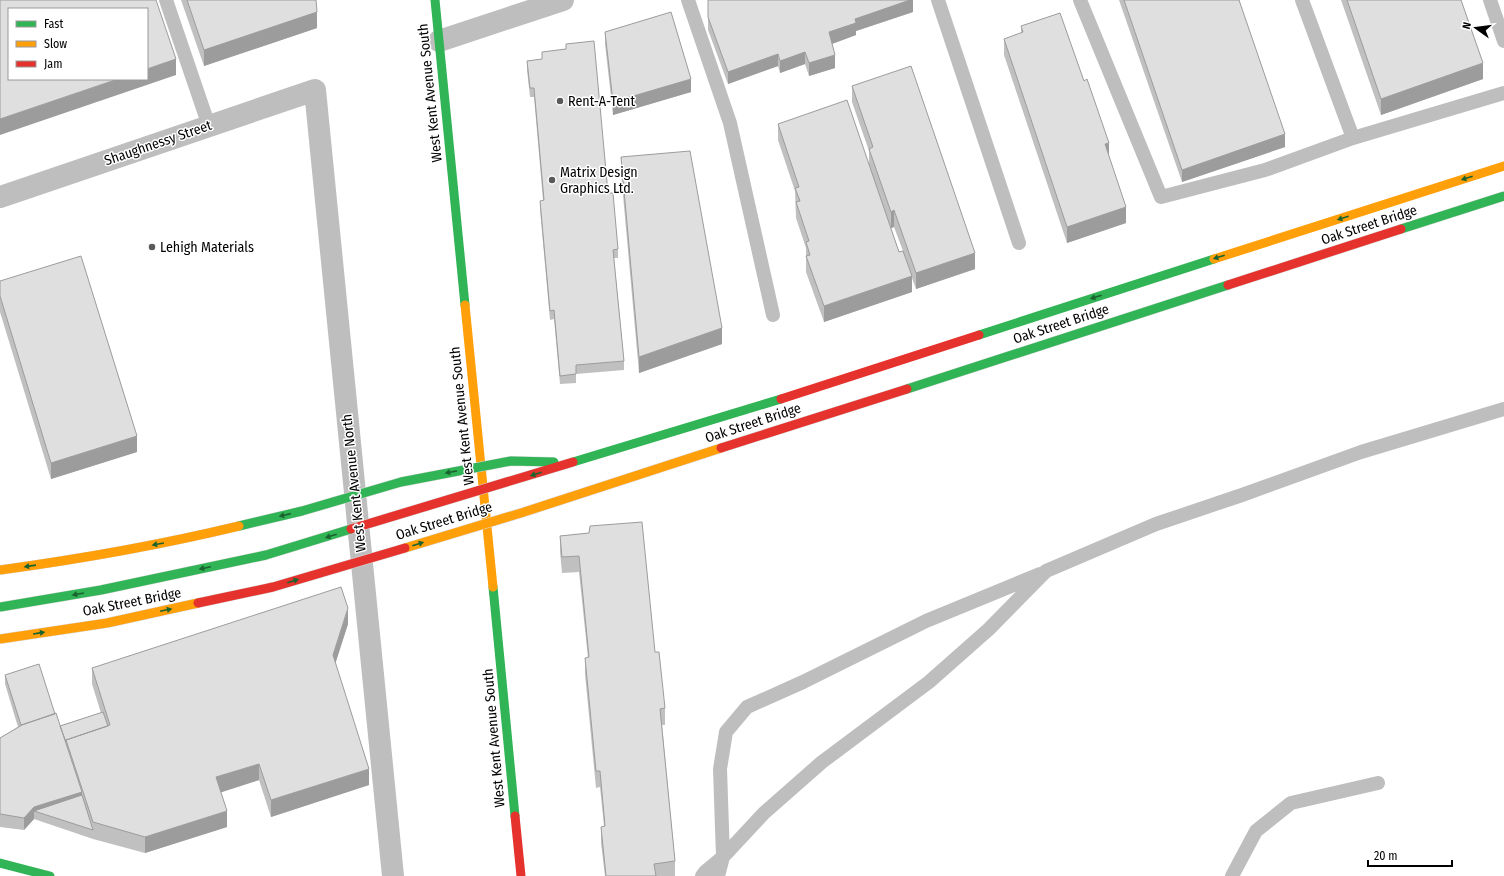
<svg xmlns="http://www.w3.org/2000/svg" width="1504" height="876" font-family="'Fira Sans Condensed',sans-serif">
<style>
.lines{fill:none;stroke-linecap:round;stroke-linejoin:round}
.lane{stroke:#bebebe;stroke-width:14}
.street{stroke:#bebebe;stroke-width:22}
.fast{stroke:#30b455;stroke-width:9}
.slow{stroke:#ff9f0a;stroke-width:9}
.jam{stroke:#e5322d;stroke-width:9}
.fast-bridge-casing{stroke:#dbdbdb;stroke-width:10;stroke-linecap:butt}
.slow-bridge-casing{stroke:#dbdbdb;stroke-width:10;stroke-linecap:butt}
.jam-bridge-casing{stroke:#dbdbdb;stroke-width:10;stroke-linecap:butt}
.fast-bridge{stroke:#30b455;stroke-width:9}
.slow-bridge{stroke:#ff9f0a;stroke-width:9}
.jam-bridge{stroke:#e5322d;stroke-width:9}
.wall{fill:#c0c0c0;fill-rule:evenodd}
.shaded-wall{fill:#9c9c9c}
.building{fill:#dfdfdf;stroke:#9c9c9c}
.oneway{fill:#1a632f}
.poi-dot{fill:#595959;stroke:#fff;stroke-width:1.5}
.labels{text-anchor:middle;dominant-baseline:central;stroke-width:3;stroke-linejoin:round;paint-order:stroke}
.street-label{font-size:14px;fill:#000;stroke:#fff}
.poi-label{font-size:14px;fill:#000;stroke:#fff;text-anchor:start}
</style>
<rect width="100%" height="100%" fill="#fff"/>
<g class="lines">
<path class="lane" d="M166,0L209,126
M688,0L730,123L773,315
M938,0L1019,243
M1080,0L1161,197L1265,170L1353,138L1302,0
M1490,0L1504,41
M1353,138L1504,93
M702,876L705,872L723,857L764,813L822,762L929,682L989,629L1046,571L1156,524L1242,495L1361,452L1504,409
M718,876L723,857L720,769L726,732L747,707L803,682L926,621L1040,574
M1232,876L1256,831L1291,803L1378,783"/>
<path class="street" d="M439,41L563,0
M0,197L315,90L393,876"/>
<path class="fast" d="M435,0L465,305
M979,335L1214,259
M573,462L781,399
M493,587L515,816
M0,863L50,876"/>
<path class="slow" d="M1214,259L1504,166
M465,305L493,587"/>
<path class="jam" d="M781,399L979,335
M515,816L521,876"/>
<defs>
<path id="fast-bridge" d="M1401,229L1504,196
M907,389L1228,285
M239,526L302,511L401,482L511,461L554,462
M0,607L101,590L266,555L351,529"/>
<path id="slow-bridge" d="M405,548L521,513L721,448
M0,570C81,559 160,545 239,526
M0,639L107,623L198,603"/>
<path id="jam-bridge" d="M1228,285L1401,229
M721,448L907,389
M351,529L573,462
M198,603L273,587L405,548"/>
</defs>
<use href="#fast-bridge" class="fast-bridge-casing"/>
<use href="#slow-bridge" class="slow-bridge-casing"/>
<use href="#jam-bridge" class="jam-bridge-casing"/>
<use href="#fast-bridge" class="fast-bridge"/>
<use href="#slow-bridge" class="slow-bridge"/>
<use href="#jam-bridge" class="jam-bridge"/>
</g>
<path class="wall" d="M181,0H316L317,28L204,66Z
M708,0H913V12L856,31V35L832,44L835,68L809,76L805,64L780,73L778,66L728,84L708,30Z
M1119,0H1239L1285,147L1182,182Z
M1341,0H1461L1483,79L1381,115Z
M1021,26L1109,156L1126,223L1067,243L1004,55V39L1021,33Z
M605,32L691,92L613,115L605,44Z
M566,44L608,193L618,249V258H614L624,361V370L576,374V383L560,384L554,319L550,320L540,209V201L543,200L534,97H530L527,70V61L542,60V52L566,49Z
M852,86L975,269L916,289L912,278V292L824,322L806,272V248L796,218L795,191L778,140V124L869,164V151L852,102ZM894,227L903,251L899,252L891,228Z
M621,157L722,344L639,373L621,173Z
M0,281L137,452L51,479L0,312Z
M589,533L655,652L665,708V725H662L675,861V876H605L601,843V827L604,826L600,787L596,788L585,674V658H588L579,572L562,573L560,552V536Z
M348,624L335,663L369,785L271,817L259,780L221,792L227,827L145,853L93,839L34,819L24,830L0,827V738L18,727L5,684V675L55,714L60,726L101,713L92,684V668Z"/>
<path class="shaded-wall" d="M910,0H913V12L856,31V35L829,45V32L855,19Z
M317,12V28L204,66V50Z
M805,52V64L780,73V61Z
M778,54V66L728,84V72Z
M835,55V68L809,76V63Z
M176,59V75L0,135V119L118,79H147V69Z
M1483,63V79L1381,115V99Z
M691,79V92L613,115V102Z
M1285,134V147L1182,182V170Z
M1109,143V159L1105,144Z
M1126,207V223L1067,243V227Z
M894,210V227L891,228V212Z
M975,253V269L916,289V273Z
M912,276V292L824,322V306Z
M722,328V344L639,373V357Z
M137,436V452L51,479V463Z
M348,608V624L333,671V655Z
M259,764V780L216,794V777Z
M369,769V785L271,817V800Z
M82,792V804L34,811V819L24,830V818L34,807Z
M227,811V827L145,853V837Z"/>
<path class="building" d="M0,0H156L176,59L147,69V9H9V79H118L0,119Z
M187,0H316L317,12L204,50Z
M708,0H910L855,19L856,23L829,32L835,55L809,63L805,52L780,61L778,54L728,72L708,17Z
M1124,0H1239L1285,134L1182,170Z
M1347,0H1461L1483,63L1381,99Z
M671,12L691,79L613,102L605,32Z
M1060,13L1084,81L1087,79L1109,143L1105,144L1126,207L1067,227L1004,39L1023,32L1021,26Z
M594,41L608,193H613L618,249L613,250L624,361L576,365V374L560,376L554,310L550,311L540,201L544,200L534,88H530L527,61L542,59V52L566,49V44Z
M911,66L975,253L916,273L894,210L891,212L869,149L873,147L852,86Z
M847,100L899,252L903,251L912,276L824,306L806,256L810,255L806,242L809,241L796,202L800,201L795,188L799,187L778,124Z
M690,151L722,328L639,357L621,157Z
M81,256L137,436L51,463L0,296V281Z
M642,522L655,652H659L665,708L660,709L675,861L654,864L656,876H606L601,827L605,826L600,771H596L585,658L589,657L579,556L562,557L560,536L589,533L590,526Z
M341,587L348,608L333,655L369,769L271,800L259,764L216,777L227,811L145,837L93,822L66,740L110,725L92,668Z
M39,664L55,714L21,725L5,675Z
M103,712L108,726L66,740V742L60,726Z
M56,713L82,792L34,807L24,818L0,814V738L22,725Z
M82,795L93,830L34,811Z"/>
<defs><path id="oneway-solid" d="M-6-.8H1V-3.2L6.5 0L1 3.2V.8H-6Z"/></defs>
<g class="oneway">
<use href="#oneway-solid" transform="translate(1467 178) rotate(162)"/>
<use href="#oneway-solid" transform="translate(1343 218) rotate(162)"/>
<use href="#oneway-solid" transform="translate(1219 257) rotate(162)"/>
<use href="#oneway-solid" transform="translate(1096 297) rotate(162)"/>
<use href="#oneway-solid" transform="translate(451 472) rotate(169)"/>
<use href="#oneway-solid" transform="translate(536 474) rotate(163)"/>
<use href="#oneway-solid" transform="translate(285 515) rotate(167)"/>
<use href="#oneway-solid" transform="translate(331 536) rotate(163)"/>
<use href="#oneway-solid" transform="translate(158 544) rotate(170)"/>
<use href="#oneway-solid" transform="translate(418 544) rotate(-17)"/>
<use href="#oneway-solid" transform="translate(30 566) rotate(172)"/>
<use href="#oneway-solid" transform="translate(205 568) rotate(168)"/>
<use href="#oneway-solid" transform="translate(293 581) rotate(-17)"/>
<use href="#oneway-solid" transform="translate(78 594) rotate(170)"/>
<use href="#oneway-solid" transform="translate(166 610) rotate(-12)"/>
<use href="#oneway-solid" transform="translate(39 633) rotate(-9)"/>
</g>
<g class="poi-dot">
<circle cx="560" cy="101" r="4"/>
<circle cx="552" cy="180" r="4"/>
<circle cx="152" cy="247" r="4"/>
</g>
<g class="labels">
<g class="street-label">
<text transform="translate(430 93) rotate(-96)">West Kent Avenue South</text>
<text transform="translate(158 143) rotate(-19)">Shaughnessy Street</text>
<text transform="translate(1369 225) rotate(-18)">Oak Street Bridge</text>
<text transform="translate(1061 324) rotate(-18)">Oak Street Bridge</text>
<text transform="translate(462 416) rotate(-96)">West Kent Avenue South</text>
<text transform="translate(753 423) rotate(-18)">Oak Street Bridge</text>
<text transform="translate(354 483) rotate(-96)">West Kent Avenue North</text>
<text transform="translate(444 521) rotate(-17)">Oak Street Bridge</text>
<text transform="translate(132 602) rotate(-11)">Oak Street Bridge</text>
<text transform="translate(494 738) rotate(-95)">West Kent Avenue South</text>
</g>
<g class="poi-label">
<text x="568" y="101">Rent-A-Tent</text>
<text x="560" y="172">Matrix Design<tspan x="560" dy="16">Graphics Ltd.</tspan></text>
<text x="160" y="247">Lehigh Materials</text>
</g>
</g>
<rect x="8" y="8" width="140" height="72" fill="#ffffff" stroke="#999999"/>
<rect x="16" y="21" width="20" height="6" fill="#30b455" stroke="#999999"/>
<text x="44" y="28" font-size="12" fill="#000000">Fast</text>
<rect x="16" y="41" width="20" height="6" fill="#ff9f0a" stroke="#999999"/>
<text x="44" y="48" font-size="12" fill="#000000">Slow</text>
<rect x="16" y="61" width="20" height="6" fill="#e5322d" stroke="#999999"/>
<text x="44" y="68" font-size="12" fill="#000000">Jam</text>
<g transform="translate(1476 28) rotate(284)" stroke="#ffffff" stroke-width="3" paint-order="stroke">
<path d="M0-3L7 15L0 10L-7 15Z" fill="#000000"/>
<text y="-6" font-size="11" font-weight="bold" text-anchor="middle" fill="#000000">N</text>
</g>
<path d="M1368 860v6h84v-6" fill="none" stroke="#000000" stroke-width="2"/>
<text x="1374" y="860" font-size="12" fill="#000000" stroke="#ffffff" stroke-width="3" paint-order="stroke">20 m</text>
</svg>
